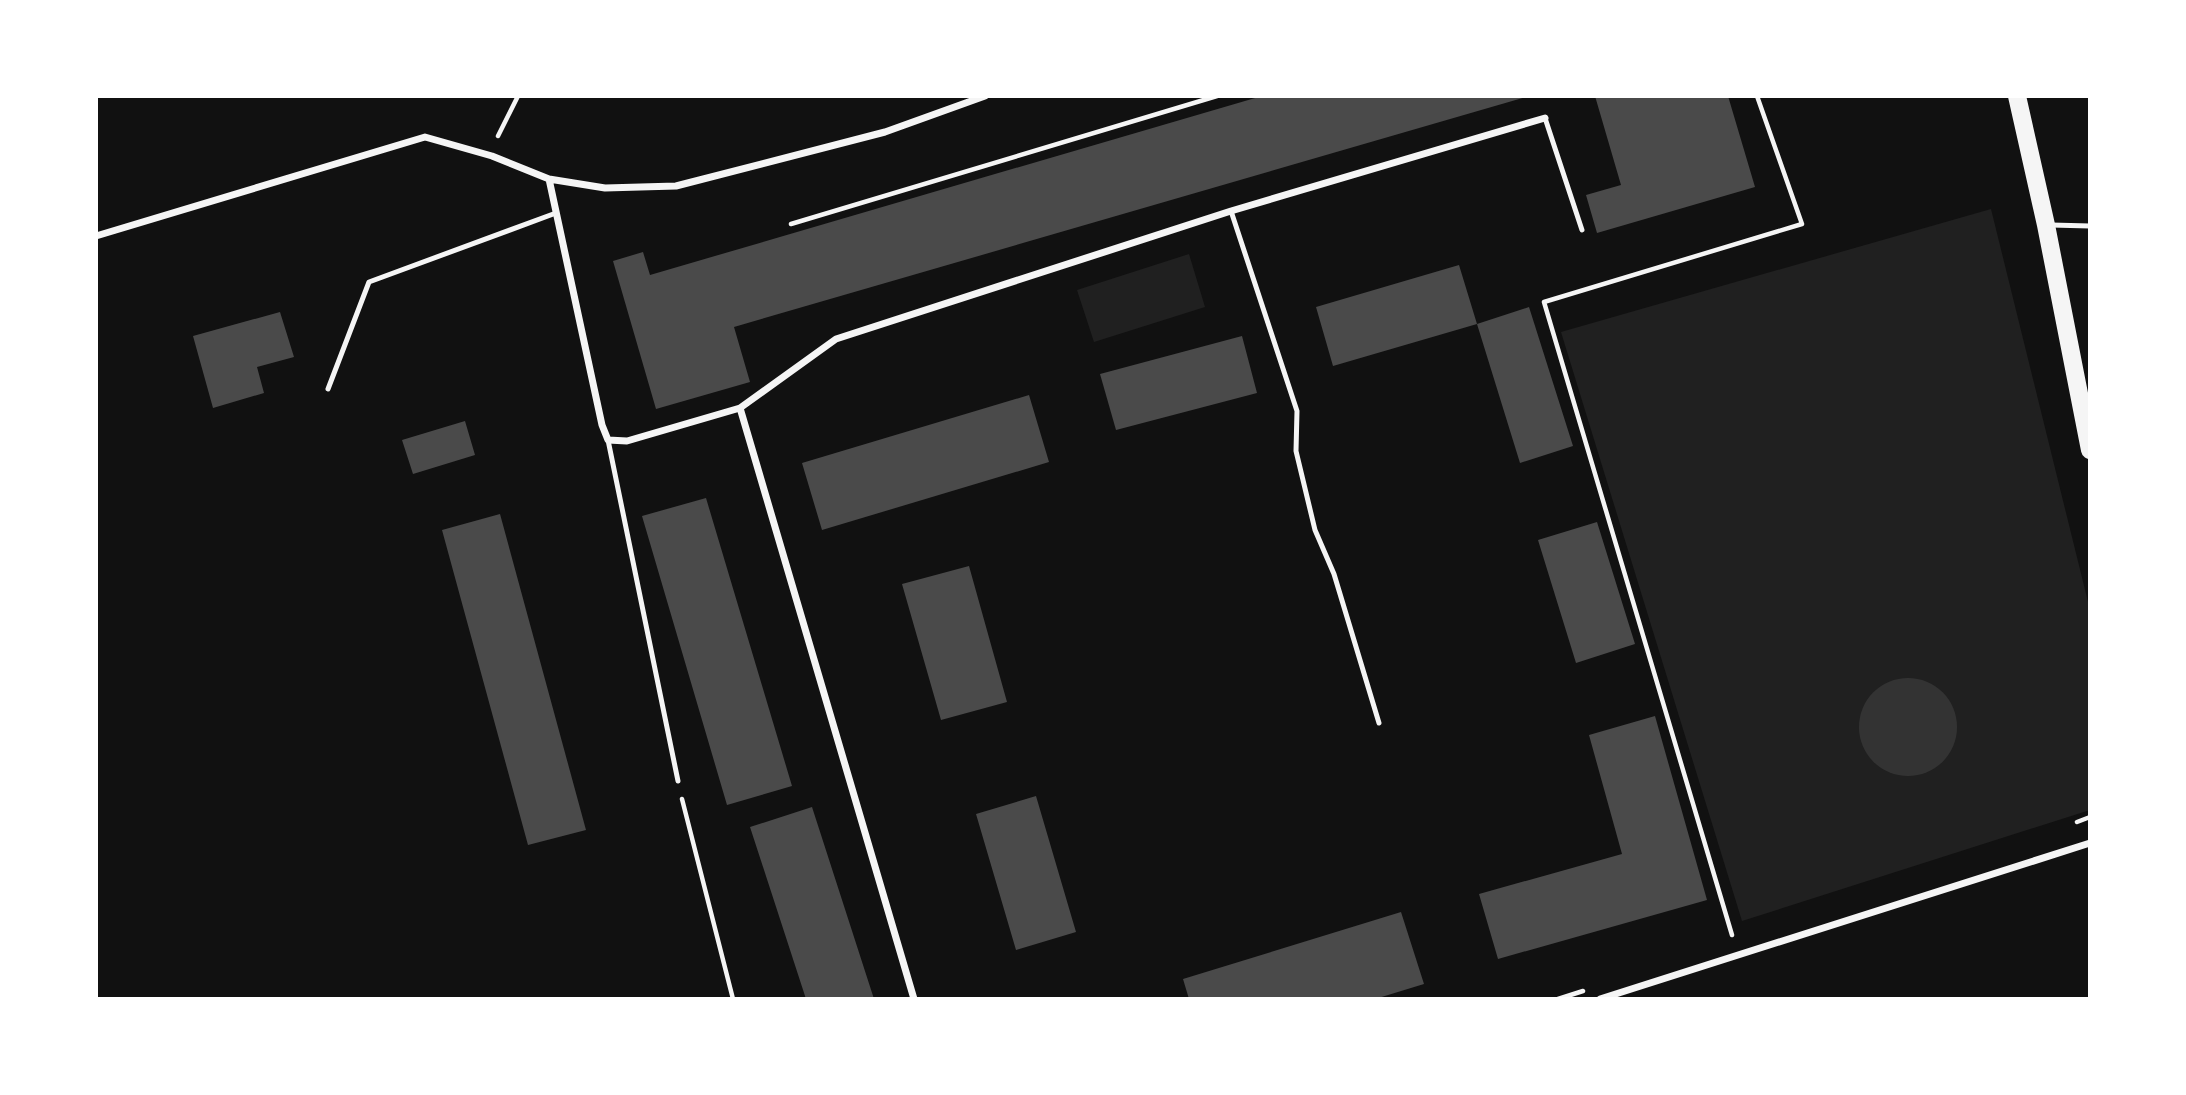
<svg xmlns="http://www.w3.org/2000/svg" width="2186" height="1095" font-family="'Alegreya Sans',sans-serif">
<style>
.green{fill:#202020}
.water{fill:#333}
.building{fill:#4a4a4a}
.lines{fill:none;stroke-linecap:round;stroke-linejoin:round}
.path{stroke:#f5f5f5;stroke-width:4.5}
.service{stroke:#f5f5f5;stroke-width:5}
.minor{stroke:#f5f5f5;stroke-width:7}
.primary{stroke:#f5f5f5;stroke-width:18}
</style>
<rect width="100%" height="100%" fill="#111"/>
<path class="green" d="M1991,209L2090,610V810L1742,921L1561,332Z
M1189,254L1205,307L1094,342L1077,290Z"/>
<path class="water" d="M1859 727a49 49 0 1 1 98 0a49 49 0 1 1-98 0Z"/>
<path class="building" d="M1262,96L1526,97L734,327L750,382L656,409L613,261L643,252L650,275Z
M1595,96H1728L1755,187L1597,233L1586,195L1621,185Z
M1459,265L1477,324L1529,307L1573,446L1520,463L1477,324L1333,366L1316,307Z
M280,312L294,357L257,367L264,393L213,408L193,336Z
M1242,336L1257,393L1116,430L1100,374Z
M1029,395L1049,462L822,530L802,463Z
M465,421L475,455L413,474L402,440Z
M706,498L792,786L727,805L642,516Z
M500,514L586,830L528,845L442,530Z
M1597,522L1635,644L1576,663L1538,540Z
M969,566L1007,702L941,720L902,584Z
M1655,716L1707,900L1498,959L1479,894L1622,854L1589,735Z
M1036,796L1076,932L1016,950L976,814Z
M812,807L874,999H806L750,827Z
M1401,912L1424,984L1375,999H1189L1183,979Z"/>
<g class="lines">
<path class="path" d="M498,136L518,96
M791,224L1217,96
M682,799L733,999
M2077,822L2090,817
M1732,935L1544,302L1802,224L1757,96
M1558,999L1583,991"/>
<path class="service" d="M1545,118L1582,230
M1231,211L1297,411L1296,451L1315,530L1334,574L1379,723
M2051,225L2090,226
M328,389L369,282L556,213
M608,440L678,781"/>
<path class="minor" d="M549,179L602,425L608,440L627,441L740,408L836,339L1231,211L1545,118
M96,236L425,137L492,156L549,179L605,188L676,186L885,132L985,96
M740,408L914,999
M1600,999L2090,843"/>
<path class="primary" d="M2017,96L2046,225L2090,450"/>
</g>
<rect width="2186" height="1095" fill="none" stroke="#ffffff" stroke-width="196"/>
</svg>
